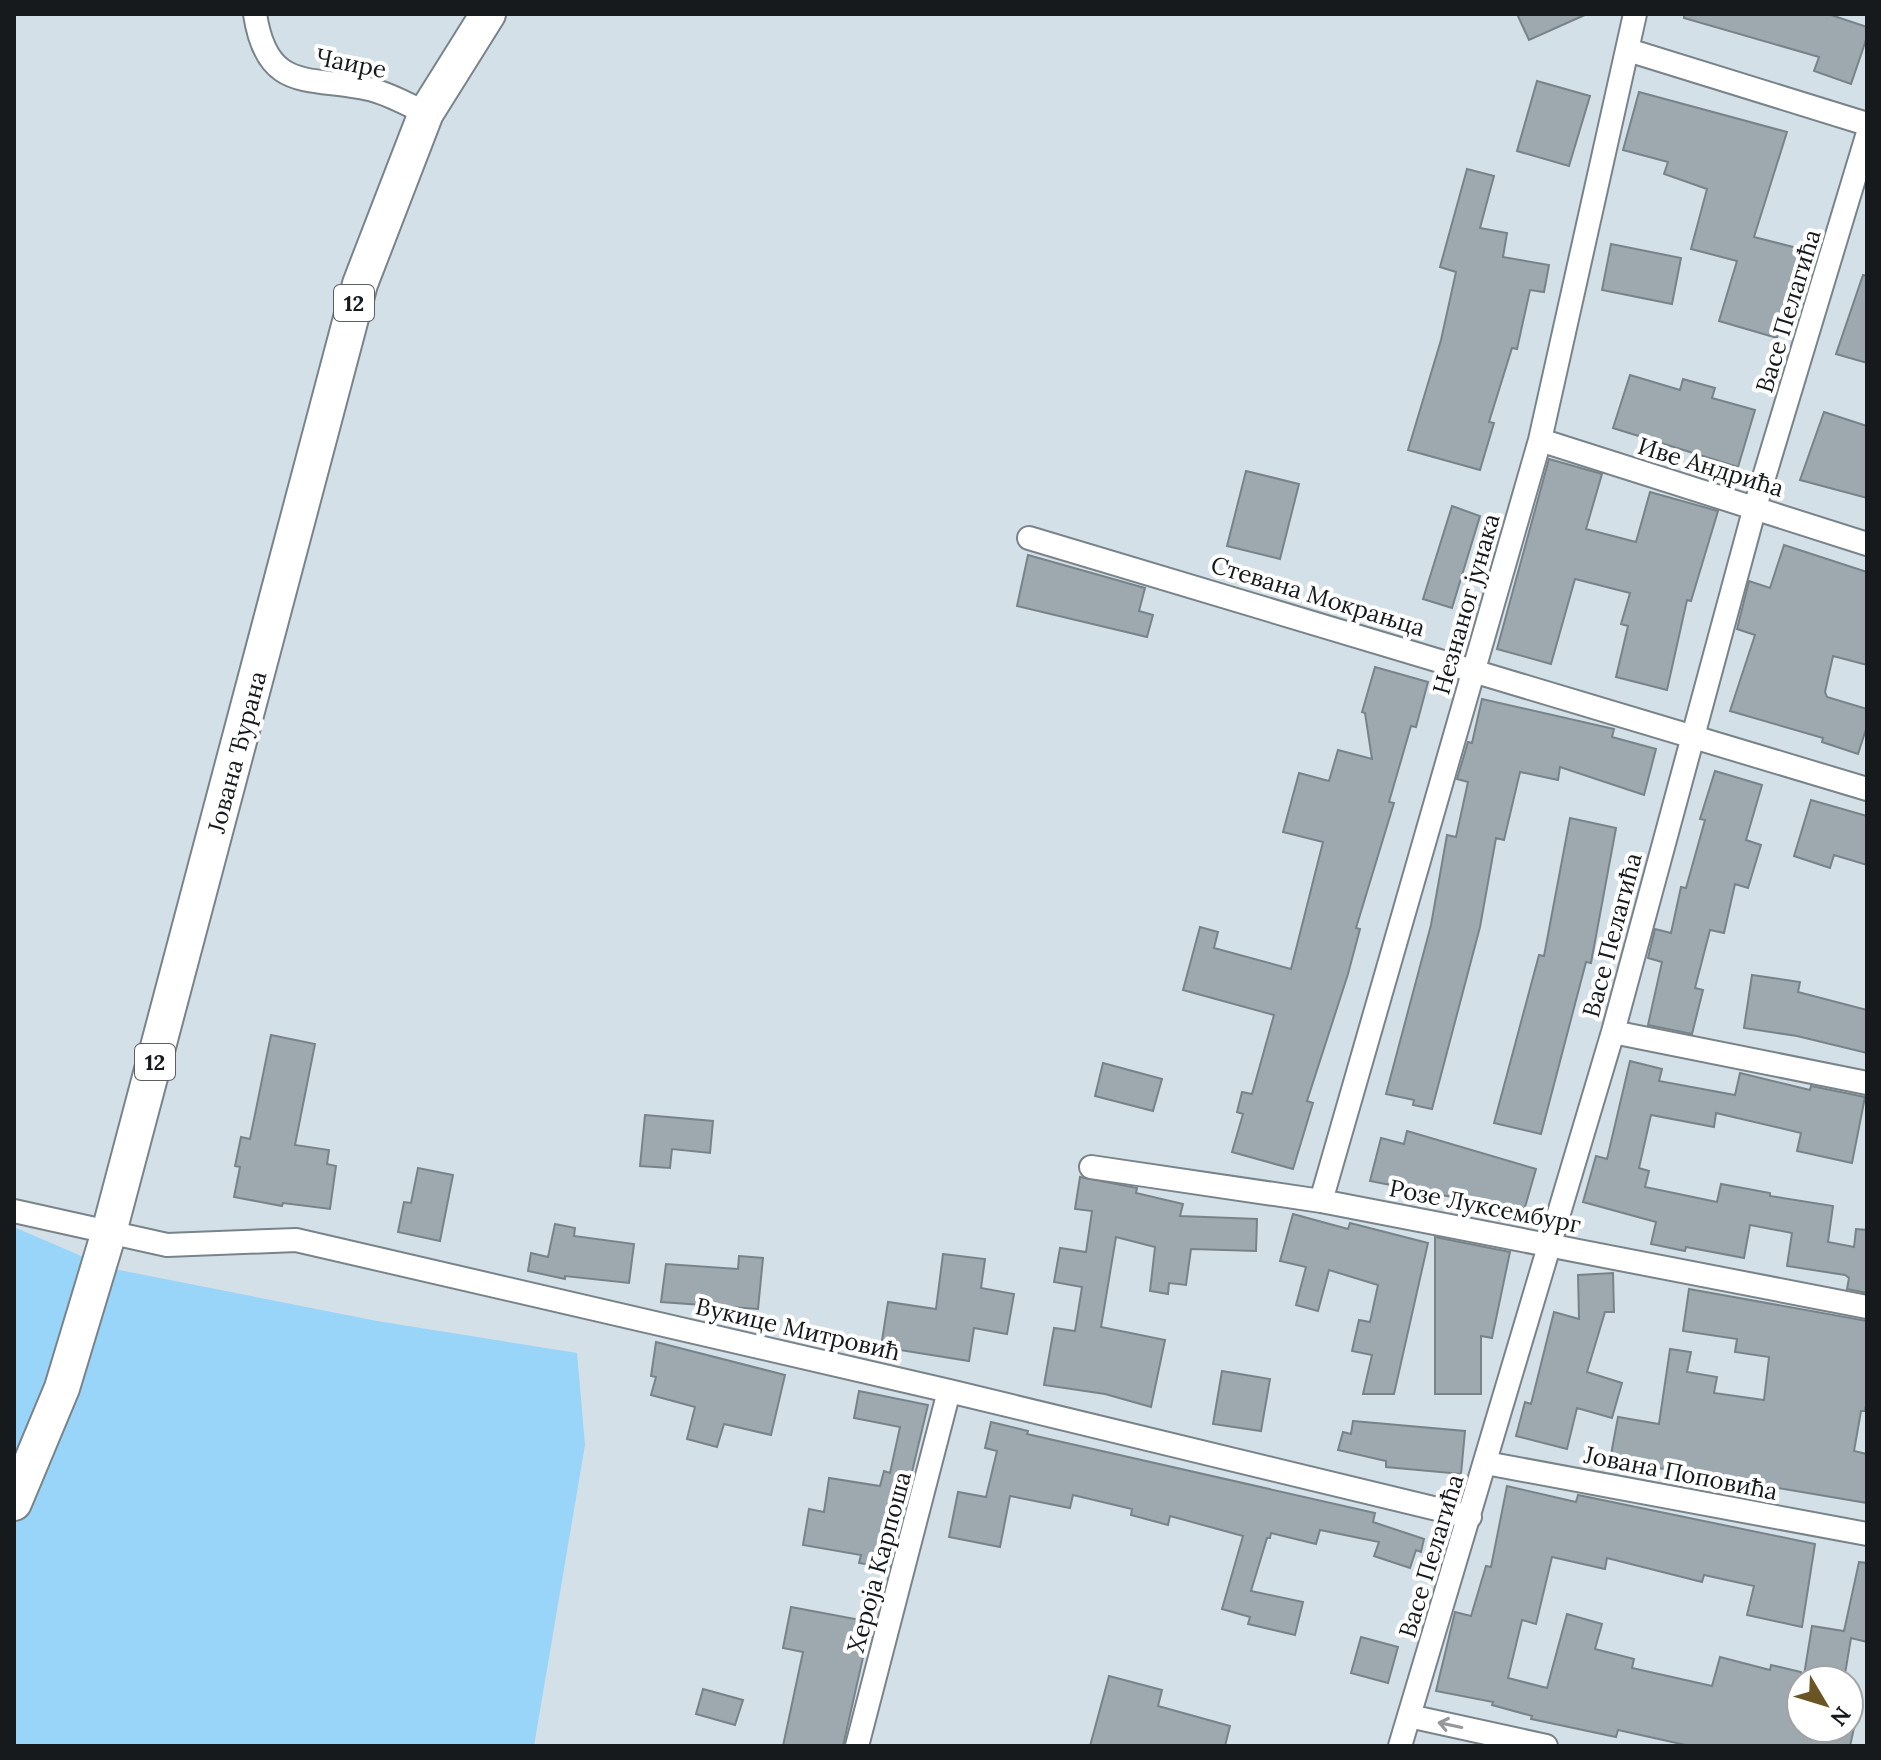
<svg xmlns="http://www.w3.org/2000/svg" width="1881" height="1760" font-family="Lora,serif">
<style>
.green{fill:#98d5f8}
.building{fill:#9da8af;stroke:#788389;stroke-width:2}
.lines{fill:none;stroke-linecap:round;stroke-linejoin:round}
.street-casing{stroke:#79838a;stroke-width:26}
.primary-casing{stroke:#79838a;stroke-width:38}
.street{stroke:#fff;stroke-width:22}
.primary{stroke:#fff;stroke-width:34}
.oneway{stroke:#969899}
.labels{text-anchor:middle;dominant-baseline:central;stroke-width:8;stroke-linejoin:round;paint-order:stroke}
.shield{fill:#fff;stroke:#5c5f60;stroke-width:2}
.shield-label{font-size:22px;font-weight:bold;fill:#161a1c}
.street-label{font-size:24px;fill:#161a1c;stroke:#fff}
</style>
<rect width="100%" height="100%" fill="#d4e0e7"/>
<path class="green" d="M14,1227L109,1268L377,1321L577,1353L585,1445L534,1746H14Z"/>
<path class="building" d="M1517,14H1587L1529,40Z
M1684,14H1828L1867,27V37L1851,84L1814,71L1819,57L1684,18Z
M1537,81L1590,96L1569,166L1517,151Z
M1639,92L1787,132L1754,237L1801,249L1777,338L1719,321L1737,261L1691,249L1707,189L1664,174L1668,162L1623,150Z
M1467,169L1494,176L1480,228L1507,233L1503,257L1549,265L1544,292L1530,290L1517,349L1512,348L1489,422L1494,423L1480,470L1408,450L1441,340L1456,272L1440,267Z
M1611,244L1681,258L1672,304L1602,290Z
M1863,275L1867,276V363L1836,354Z
M1630,375L1680,390L1683,379L1715,388L1712,398L1755,410L1738,467L1613,428Z
M1824,412L1867,426V498L1800,480Z
M1549,459L1602,474L1586,529L1636,542L1650,492L1718,511L1691,601L1687,600L1667,690L1616,677L1628,626L1621,624L1630,593L1575,579L1551,664L1497,649Z
M1246,471L1299,484L1280,559L1227,546Z
M1452,506L1480,516L1452,608L1423,599Z
M1784,545L1867,572V665L1833,656L1825,692L1827,697L1867,709V726L1858,754L1822,742L1823,738L1730,711L1755,635L1737,629L1749,581L1770,588Z
M1028,555L1145,588L1139,611L1153,615L1147,637L1017,606Z
M1375,667L1428,682L1416,727L1411,726L1389,802L1394,803L1356,928L1360,929L1348,974L1307,1101L1313,1103L1293,1169L1232,1152L1243,1114L1237,1112L1242,1092L1252,1094L1274,1015L1183,990L1200,927L1218,932L1214,948L1291,969L1323,842L1283,832L1299,773L1329,781L1338,750L1372,759L1365,713L1362,712Z
M1482,699L1614,729L1612,737L1656,749L1644,795L1560,767L1558,780L1520,772L1504,840L1496,838L1480,927L1432,1109L1413,1105L1414,1100L1386,1094L1431,925L1447,835L1456,837L1468,782L1457,779L1468,742L1472,743Z
M1715,771L1762,785L1746,840L1761,845L1748,888L1735,884L1724,933L1710,930L1695,988L1703,990L1692,1034L1648,1025L1662,962L1648,958L1655,929L1671,933L1681,887L1686,888L1705,820L1700,819Z
M1811,800L1867,816V865L1834,855L1830,868L1794,856Z
M1570,818L1616,828L1591,963L1586,962L1541,1134L1494,1123L1539,955L1544,956Z
M1752,975L1800,982L1798,992L1867,1010V1053L1797,1036L1744,1028Z
M271,1035L315,1044L295,1145L329,1150L327,1164L336,1166L330,1209L283,1203L282,1206L234,1197L240,1167L235,1166L241,1137L250,1139Z
M1630,1061L1662,1069L1659,1081L1735,1095L1740,1073L1810,1090L1811,1086L1865,1097L1852,1163L1797,1151L1801,1133L1716,1113L1714,1127L1651,1115L1639,1168L1649,1171L1645,1187L1717,1202L1721,1184L1770,1193V1196L1833,1206L1828,1242L1854,1247L1856,1229L1867,1230V1293L1847,1289L1849,1278L1845,1275L1787,1266L1792,1233L1750,1225L1744,1258L1686,1247L1685,1251L1651,1244L1656,1222L1583,1202L1596,1156L1607,1159Z
M1103,1063L1162,1079L1153,1111L1095,1096Z
M645,1115L713,1121L710,1153L672,1149L670,1168L640,1166Z
M1407,1131L1536,1169L1523,1214L1482,1202L1480,1209L1450,1201L1452,1197L1370,1181L1381,1138L1404,1144Z
M418,1168L453,1175L440,1241L398,1232L404,1202L411,1203Z
M1080,1177L1137,1188L1136,1193L1183,1204L1180,1216L1257,1219L1256,1251L1191,1249L1186,1285L1169,1283L1168,1294L1150,1291L1155,1247L1116,1237L1101,1327L1165,1340L1151,1407L1105,1394L1044,1385L1054,1328L1075,1331L1082,1287L1054,1282L1060,1248L1086,1252L1092,1211L1075,1209Z
M1293,1214L1348,1229L1350,1223L1428,1243L1394,1394H1363L1372,1355L1352,1351L1359,1320L1370,1322L1378,1285L1329,1270L1318,1311L1296,1305L1306,1267L1280,1261Z
M555,1224L575,1228L574,1236L634,1244L629,1283L565,1276V1279L528,1271L531,1253L548,1257Z
M1435,1237L1510,1252L1492,1338L1481,1336V1394H1435Z
M943,1254L985,1259L981,1288L1014,1294L1007,1334L974,1328L969,1361L881,1347L888,1302L936,1309Z
M739,1256L763,1258L758,1309L661,1302L666,1264L738,1269Z
M1613,1273L1614,1312H1605L1587,1372L1622,1383L1612,1418L1577,1408L1567,1449L1516,1436L1525,1402L1531,1404L1554,1312L1579,1319L1578,1275Z
M1689,1289L1867,1321V1400L1865,1411H1861L1854,1451L1867,1454V1503L1610,1460L1618,1417L1659,1424L1670,1349L1691,1352L1687,1372L1717,1377L1714,1393L1764,1400L1769,1357L1735,1352L1737,1339L1683,1331Z
M656,1342L785,1375L771,1435L724,1424L717,1447L687,1439L695,1407L651,1395L656,1377L651,1376Z
M1222,1371L1270,1379L1261,1431L1213,1424Z
M859,1391L928,1405L889,1568L859,1563L861,1555L803,1545L809,1509L824,1512L829,1478L880,1486L884,1471L890,1473L900,1427L854,1418Z
M1353,1421L1465,1431L1461,1474L1386,1467V1461L1338,1450L1343,1432L1351,1434Z
M991,1422L1028,1431L1027,1434L1375,1513L1373,1522L1424,1539L1421,1552L1416,1550L1410,1568L1374,1556L1379,1542L1320,1530L1316,1544L1271,1533L1270,1538H1267L1251,1591L1303,1602L1295,1635L1248,1624L1250,1617L1222,1609L1243,1536L1170,1516L1168,1525L1131,1515L1132,1509L1073,1495L1070,1508L1010,1496L1000,1547L949,1537L958,1492L986,1497L997,1451L985,1448Z
M1507,1486L1576,1502L1578,1495L1815,1544L1802,1627L1747,1615L1754,1586L1704,1575L1702,1582L1607,1558L1605,1569L1552,1557L1536,1624L1522,1620L1508,1678L1547,1688L1567,1614L1602,1624L1595,1649L1634,1659L1632,1668L1712,1686L1720,1657L1770,1670L1771,1665L1801,1672V1728H1854L1850,1746H1690L1618,1730L1616,1737L1531,1719L1532,1716L1492,1705L1493,1702L1436,1691L1455,1612L1471,1616L1486,1566L1491,1567Z
M1859,1562L1867,1563V1642L1851,1638L1844,1680L1804,1675L1812,1626L1844,1631Z
M791,1607L871,1622L843,1746H783L803,1652L783,1648Z
M1361,1637L1398,1647L1388,1683L1351,1673Z
M1109,1676L1162,1690L1158,1706L1230,1726L1225,1746H1090Z
M703,1689L743,1700L735,1725L696,1714Z"/>
<g class="lines">
<defs>
<path id="street" d="M255,14C267,93 309,76 369,89C388,93 408,105 426,113
M1628,50L1867,124
M1540,440L1867,544
M1029,538L1867,789
M1613,1032L1867,1083
M1091,1167L1321,1201L1867,1307
M1321,1201L1540,440L1635,14
M14,1211L167,1245L296,1240L949,1391L1470,1517
M1486,1463L1867,1534
M1409,1716L1546,1746
M857,1746L949,1391
M1400,1746L1613,1032L1755,507L1867,136"/>
<path id="primary" d="M14,1503L62,1388L109,1232L360,284L426,113L488,14"/>
</defs>
<use href="#street" class="street-casing"/>
<use href="#primary" class="primary-casing"/>
<use href="#street" class="street"/>
<use href="#primary" class="primary"/>
</g>
<defs><path id="oneway-shaft" d="M-6 0H5M1.5-3L5.5 0L1.5 3" fill="none" stroke-width="1.6" stroke-linecap="round" stroke-linejoin="round" transform="scale(2)"/></defs>
<use class="oneway" href="#oneway-shaft" transform="translate(1450 1725) rotate(-168)"/>
<g class="labels">
<g class="shield">
<rect x="334" y="285" width="40" height="36" rx="6"/>
<rect x="135" y="1044" width="40" height="36" rx="6"/>
</g>
<g class="shield-label">
<text x="354" y="303">12</text>
<text x="155" y="1062">12</text>
</g>
<g class="street-label">
<text transform="translate(351 63) rotate(11)">Чаире</text>
<text transform="translate(1788 311) rotate(-73)">Васе Пелагића</text>
<text transform="translate(1711 467) rotate(17)">Иве Андрића</text>
<text transform="translate(1318 596) rotate(17)">Стевана Мокрањца</text>
<text transform="translate(1466 604) rotate(-74)">Незнаног јунака</text>
<text transform="translate(237 752) rotate(-75)">Јована Ђурана</text>
<text transform="translate(1612 935) rotate(-75)">Васе Пелагића</text>
<text transform="translate(1485 1206) rotate(11)">Розе Луксембург</text>
<text transform="translate(798 1329) rotate(13)">Вукице Митровић</text>
<text transform="translate(1681 1473) rotate(11)">Јована Поповића</text>
<text transform="translate(1431 1556) rotate(-73)">Васе Пелагића</text>
<text transform="translate(879 1562) rotate(-75)">Хероја Карпоша</text>
</g>
</g>
<rect width="1881" height="1760" fill="none" stroke="#161a1c" stroke-width="32"/>
<g transform="translate(1825 1704) rotate(128)"><circle r="38" fill="#ffffff" stroke="#a2a3a4" stroke-width="2"/>
<path d="M0-6L14 30L0 20L-14 30Z" fill="#6b5525"/>
<text y="-12" font-size="22" font-weight="bold" text-anchor="middle" fill="#161a1c">N</text>
</g>
</svg>
